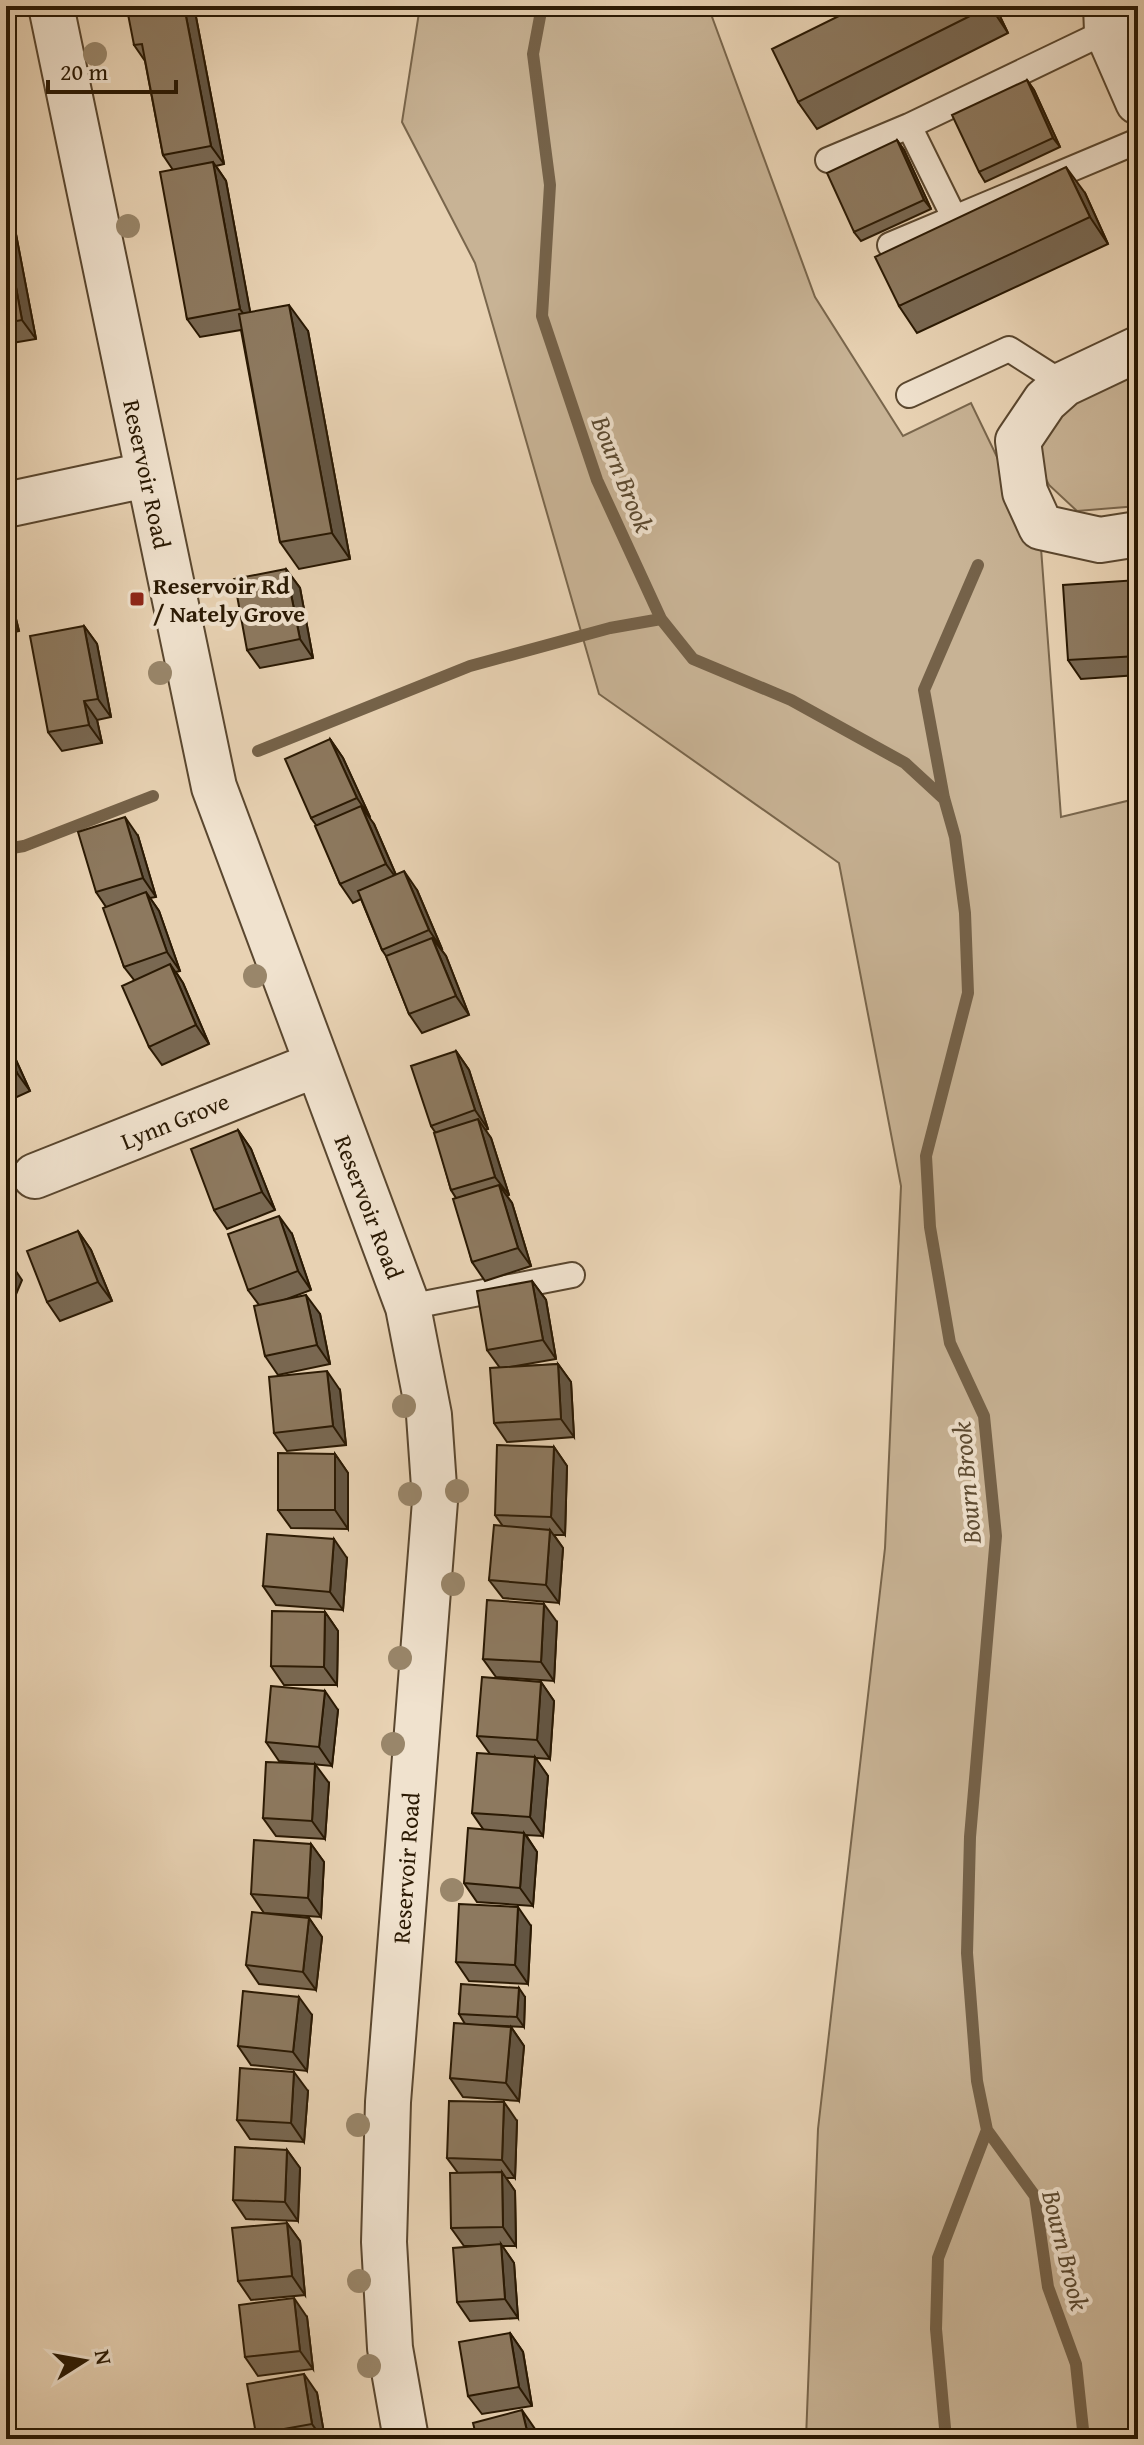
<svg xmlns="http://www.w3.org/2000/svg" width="1144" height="2445" font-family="'Gentium Book Plus',serif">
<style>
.green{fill:#c8b395;stroke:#79664c;stroke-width:2}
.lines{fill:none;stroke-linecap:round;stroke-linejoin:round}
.stream{stroke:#756249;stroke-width:12}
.service-casing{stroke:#5a472f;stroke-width:28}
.minor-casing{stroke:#5a472f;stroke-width:48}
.service{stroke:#f0e2ce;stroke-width:24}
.minor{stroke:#f0e2ce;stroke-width:44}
.tree{fill:#99866a}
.wall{fill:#796852;stroke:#2a1903;stroke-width:2}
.shaded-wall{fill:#635542;stroke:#2a1903;stroke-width:2}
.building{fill:#8d795f;stroke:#2a1903;stroke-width:2}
.poi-dot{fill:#8f2418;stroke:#f0e2ce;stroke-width:3}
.labels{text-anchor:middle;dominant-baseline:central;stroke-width:8;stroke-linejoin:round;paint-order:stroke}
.street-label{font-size:24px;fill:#2a1903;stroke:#f0e2ce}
.poi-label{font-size:24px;font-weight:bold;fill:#2a1903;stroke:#f0e2ce;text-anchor:start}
.water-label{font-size:26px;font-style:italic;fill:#5c4a31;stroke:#f0e2ce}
</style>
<rect width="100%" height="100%" fill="#e8d2b3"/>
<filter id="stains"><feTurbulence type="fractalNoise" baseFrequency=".0025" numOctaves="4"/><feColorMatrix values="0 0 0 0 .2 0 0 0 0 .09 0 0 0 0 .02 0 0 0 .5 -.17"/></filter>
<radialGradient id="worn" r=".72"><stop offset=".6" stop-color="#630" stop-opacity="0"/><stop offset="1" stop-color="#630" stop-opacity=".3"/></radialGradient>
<path class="green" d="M420,6H708L815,297L903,436L971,403L1041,548L1061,817L1131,800L1138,815V2439H806L818,2129L885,1548L901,1186L839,863L599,694L475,263L402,122Z
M1138,374V506L1077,511L1049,485L1035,458L1041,428L1070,403Z"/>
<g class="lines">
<path class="stream" d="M542,6L533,54L550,185L542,316L597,480L661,619L693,659L791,700L905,763L943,798
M978,565L924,690L944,798L955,837L965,913L968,993L926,1156L930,1227L950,1343L984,1416L996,1536L970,1837L967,1953L977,2081L987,2130L1035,2196L1048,2287L1076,2364L1084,2439
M258,751L470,666L610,628L661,619
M6,849L24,846L153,796
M946,2439L936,2329L938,2258L987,2130"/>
<defs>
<path id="service" d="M909,126L954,217
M828,160L909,126L1107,31
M890,245L1138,141
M909,395L1009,349L1064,384
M408,1307L572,1275"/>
<path id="minor" d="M51,6L214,787L408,1307L429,1415L435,1501L388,2102L384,2242L390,2348L406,2439
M1106,6L1107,31L1138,102
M1138,349L1064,384L1045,401L1018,441L1025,492L1041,527L1100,540L1138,534
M6,505L146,475
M35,1176L315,1065"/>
</defs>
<use href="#service" class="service-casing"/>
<use href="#minor" class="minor-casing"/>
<use href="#service" class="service"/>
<use href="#minor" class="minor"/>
</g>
<g class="tree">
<circle cx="95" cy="54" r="12"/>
<circle cx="128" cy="226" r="12"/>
<circle cx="160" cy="673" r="12"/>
<circle cx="255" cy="976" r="12"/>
<circle cx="404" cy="1406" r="12"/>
<circle cx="457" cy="1491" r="12"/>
<circle cx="410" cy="1494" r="12"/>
<circle cx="453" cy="1584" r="12"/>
<circle cx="400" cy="1658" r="12"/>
<circle cx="393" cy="1744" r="12"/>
<circle cx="452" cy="1890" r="12"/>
<circle cx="358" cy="2125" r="12"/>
<circle cx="359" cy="2281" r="12"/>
<circle cx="369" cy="2366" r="12"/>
</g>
<path class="wall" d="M859,6H995L1008,33L817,129L798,102Z
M196,17L224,164L216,166L226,181L250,312L308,331L350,559L299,569L280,542L241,330L200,337L187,319L173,170L163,155L145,61L134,45Z
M1027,80L1034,90L1060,147L985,182L979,172Z
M897,140L904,150L931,209L861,241L854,232Z
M1085,193L1108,244L917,333L899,306Z
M6,196L10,216L7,217L15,229L36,339L6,344Z
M286,569L300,588L313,658L260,668L247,650Z
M6,579L19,631L6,634Z
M1138,580V675L1081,679L1068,660Z
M84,626L97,644L111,717L97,720L102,743L62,751L48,732Z
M330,739L343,758L370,817L369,818L374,824L396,875L417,890L442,949H441L446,956L469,1015L422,1033L409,1014L386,956L382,950L361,899L353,903L340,884L316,825L311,818Z
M138,836L156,897L150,898L159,911L180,971L176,972L183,983L209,1044L162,1065L149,1047L134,980L124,967L106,907L96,892Z
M6,1038L30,1091L6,1102Z
M456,1051L469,1070L488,1129L485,1130L491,1138L509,1195L507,1196L512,1203L531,1266L485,1281L472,1262L456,1198L451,1190L435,1132L431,1126Z
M238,1130L251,1149L275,1210L227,1229L214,1210Z
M78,1231L91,1250L112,1301L60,1321L47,1302Z
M292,1234L311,1290L284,1300L320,1314L330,1364L278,1375L265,1356L259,1305L248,1290Z
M532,1281L546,1300L556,1359L510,1367L558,1364L571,1382L574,1437L507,1442L494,1423L500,1368L487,1350Z
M340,1390L346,1445L287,1451L274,1433Z
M554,1447L567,1466L565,1535H554L563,1548L559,1603L503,1598L489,1580L502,1525L495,1515Z
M335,1454L348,1473V1529L291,1528L278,1510Z
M347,1558L343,1610L276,1605L263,1586Z
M325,1612L338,1631L337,1685H284L271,1666Z
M557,1622L554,1681L496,1677L483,1659Z
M541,1682L554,1701L550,1759L535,1758L548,1776L543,1836L526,1835L537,1852L533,1906L477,1902L464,1883L483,1829L472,1813L490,1754L477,1736Z
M338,1710L332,1766L279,1761L266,1742Z
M329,1783L325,1839L276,1836L263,1818Z
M311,1844L324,1862L321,1917L264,1913L251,1894Z
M309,1918L322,1937L316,1990L259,1984L246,1965Z
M531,1926L528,1984L469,1981L456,1962Z
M525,1997L524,2027L483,2025L511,2027L524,2046L519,2101L463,2097L450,2078L465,2024L459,2014Z
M312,2015L307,2071L251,2065L238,2046Z
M308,2091L304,2142L250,2139L237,2120Z
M517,2121L515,2178H506L515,2191L516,2246H502L514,2263L518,2318L470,2321L457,2302L478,2246H464L451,2228L458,2173L447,2158Z
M287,2150L300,2168L298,2221L246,2219L233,2200Z
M287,2223L300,2241L305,2295L251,2300L238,2281Z
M307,2317L313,2369L258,2376L245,2357Z
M510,2333L523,2352L532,2406L482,2414L468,2396Z
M317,2393L325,2439H260L256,2434Z"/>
<path class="shaded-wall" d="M184,6H188L196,17L224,164L211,146Z
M990,6H995L1008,33Z
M1027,80L1034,90L1060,147L1053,138Z
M897,140L904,150L931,209L924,200Z
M213,162L226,181L253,327L240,309Z
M1066,167L1085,193L1108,244L1090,217Z
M6,196L10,216L6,211Z
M6,216L15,229L36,339L22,320L6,233Z
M289,305L308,331L350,559L332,533Z
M286,569L300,588L313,658L300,639Z
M6,579L19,631L6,611Z
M84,626L97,644L111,717L98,699Z
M84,701L97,720L102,743L89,725Z
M330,739L343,758L370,817L357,798Z
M361,806L374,824L399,882L386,864Z
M125,817L138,836L156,897L143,878Z
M404,871L417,890L442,949L429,930Z
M146,892L159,911L180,971L167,952Z
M432,938L446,956L469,1015L456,996Z
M170,964L183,983L209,1044L196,1025Z
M6,1038L30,1091L17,1073L6,1049Z
M456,1051L469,1070L488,1129L475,1110Z
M478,1119L491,1138L509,1195L495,1177Z
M238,1130L251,1149L275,1210L262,1192Z
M499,1185L512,1203L531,1266L518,1248Z
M279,1216L292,1234L311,1290L298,1271Z
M78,1231L91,1250L112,1301L98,1282Z
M9,1261L22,1280L6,1318V1269Z
M532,1281L546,1300L556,1359L543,1340Z
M306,1295L320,1314L330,1364L317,1345Z
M558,1364L571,1382L574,1437L561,1419Z
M327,1371L340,1390L346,1445L333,1426Z
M554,1447L567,1466L565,1535L551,1517Z
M335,1454L348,1473V1529L335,1510Z
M550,1530L563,1548L559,1603L546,1585Z
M334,1539L347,1558L343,1610L330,1592Z
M544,1604L557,1622L554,1681L541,1662Z
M325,1612L338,1631L337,1685L324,1667Z
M541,1682L554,1701L550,1759L537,1740Z
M325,1691L338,1710L332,1766L319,1747Z
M535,1757L548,1776L543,1836L530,1817Z
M315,1764L329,1783L325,1839L312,1821Z
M524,1833L537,1852L533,1906L520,1888Z
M311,1844L324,1862L321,1917L308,1898Z
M518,1907L531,1926L528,1984L515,1965Z
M309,1918L322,1937L316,1990L303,1972Z
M519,1988L525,1997L524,2027L517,2017Z
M299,1997L312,2015L307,2071L293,2052Z
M511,2027L524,2046L519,2101L506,2083Z
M294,2072L308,2091L304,2142L291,2123Z
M504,2102L517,2121L515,2178L502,2160Z
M287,2150L300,2168L298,2221L285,2202Z
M502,2172L515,2191L516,2246L503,2227Z
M287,2223L300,2241L305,2295L292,2276Z
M501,2244L514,2263L518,2318L505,2299Z
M294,2298L307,2317L313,2369L300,2351Z
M510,2333L523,2352L532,2406L519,2387Z
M304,2374L317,2393L325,2439H323L312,2424Z
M522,2410L535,2429L537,2439H529Z"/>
<path class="building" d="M143,6H184L211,146L163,155L142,44L134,45L127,9Z
M859,6H990L798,102L772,49Z
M1027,80L1053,138L979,172L952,115Z
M897,140L924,200L854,232L827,173Z
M213,162L240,309L187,319L160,172Z
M1066,167L1090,217L899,306L875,257Z
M6,233L22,320L6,323Z
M289,305L332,533L280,542L239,314Z
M286,569L300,639L247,650L234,579Z
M1138,580V656L1068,660L1063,585Z
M84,626L98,699L84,701L89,725L48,732L30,636Z
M330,739L357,798L311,818L285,759Z
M361,806L386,864L340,884L315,826Z
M125,817L143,878L96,892L78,832Z
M404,871L429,930L382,950L358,891Z
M146,892L167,952L124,967L103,908Z
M432,938L456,996L409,1014L386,956Z
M170,964L196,1025L149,1047L122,986Z
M6,1049L17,1073L6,1077Z
M456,1051L475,1110L431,1126L411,1066Z
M478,1119L495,1177L451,1190L434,1133Z
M238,1130L262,1192L214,1210L191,1149Z
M499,1185L518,1248L472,1262L453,1199Z
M279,1216L298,1271L248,1290L228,1234Z
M78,1231L98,1282L47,1302L27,1251Z
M532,1281L543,1340L487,1350L477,1291Z
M306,1295L317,1345L265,1356L254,1306Z
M558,1364L561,1419L494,1423L490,1368Z
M327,1371L333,1426L274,1433L269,1377Z
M497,1445L554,1447L551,1517L495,1515Z
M278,1453L335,1454V1510H278Z
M494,1525L550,1530L546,1585L489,1580Z
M267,1534L334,1539L330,1592L263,1586Z
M487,1600L544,1604L541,1662L483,1659Z
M272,1611L325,1612L324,1667L271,1666Z
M482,1677L541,1682L537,1740L477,1736Z
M271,1686L325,1691L319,1747L266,1742Z
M477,1753L535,1757L530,1817L472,1813Z
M266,1762L315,1764L312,1821L263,1818Z
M468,1828L524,1833L520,1888L464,1883Z
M254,1840L311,1844L308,1898L251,1894Z
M459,1904L518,1907L515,1965L456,1962Z
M252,1912L309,1918L303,1972L246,1965Z
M461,1984L519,1988L517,2017L459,2014Z
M243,1991L299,1997L293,2052L238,2046Z
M454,2023L511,2027L506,2083L450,2078Z
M240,2068L294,2072L291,2123L237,2120Z
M449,2101L504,2102L502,2160L447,2158Z
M235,2147L287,2150L285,2202L233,2200Z
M502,2172L503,2227L451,2228L450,2173Z
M287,2223L292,2276L238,2281L232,2228Z
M501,2244L505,2299L457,2302L453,2248Z
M294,2298L300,2351L245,2357L239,2305Z
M510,2333L519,2387L468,2396L459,2342Z
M304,2374L312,2424L256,2434L247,2384Z
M522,2410L529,2439H477L473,2423Z"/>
<rect class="poi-dot" x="129" y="591" width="16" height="16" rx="4"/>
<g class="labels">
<g class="street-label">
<text transform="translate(147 474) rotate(78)">Reservoir Road</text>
<text transform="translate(175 1121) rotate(-22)">Lynn Grove</text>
<text transform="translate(369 1207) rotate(69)">Reservoir Road</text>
<text transform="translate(406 1868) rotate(-86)">Reservoir Road</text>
</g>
<g class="poi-label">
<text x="153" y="585">Reservoir Rd<tspan x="153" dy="28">/ Nately Grove</tspan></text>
</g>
<g class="water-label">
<text transform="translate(623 474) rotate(68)">Bourn Brook</text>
<text transform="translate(966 1483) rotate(-95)">Bourn Brook</text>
<text transform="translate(1066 2250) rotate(76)">Bourn Brook</text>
</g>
</g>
<rect width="1144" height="2445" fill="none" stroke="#e8d2b3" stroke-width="32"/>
<rect x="8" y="8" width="1128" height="2429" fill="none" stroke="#2a1903" stroke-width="4"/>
<rect x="16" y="16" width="1112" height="2413" fill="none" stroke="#2a1903" stroke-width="2"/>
<g transform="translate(84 2361) rotate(79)" stroke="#f0e2ce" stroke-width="6" paint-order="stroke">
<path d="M0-6L14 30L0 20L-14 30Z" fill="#2a1903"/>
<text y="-12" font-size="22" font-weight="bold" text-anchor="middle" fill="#2a1903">N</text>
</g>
<path d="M48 80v12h128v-12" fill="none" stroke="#2a1903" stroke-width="4"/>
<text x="60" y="80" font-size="24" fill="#2a1903" stroke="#f0e2ce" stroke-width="6" paint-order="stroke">20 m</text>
<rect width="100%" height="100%" filter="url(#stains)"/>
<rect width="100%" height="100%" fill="url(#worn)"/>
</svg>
